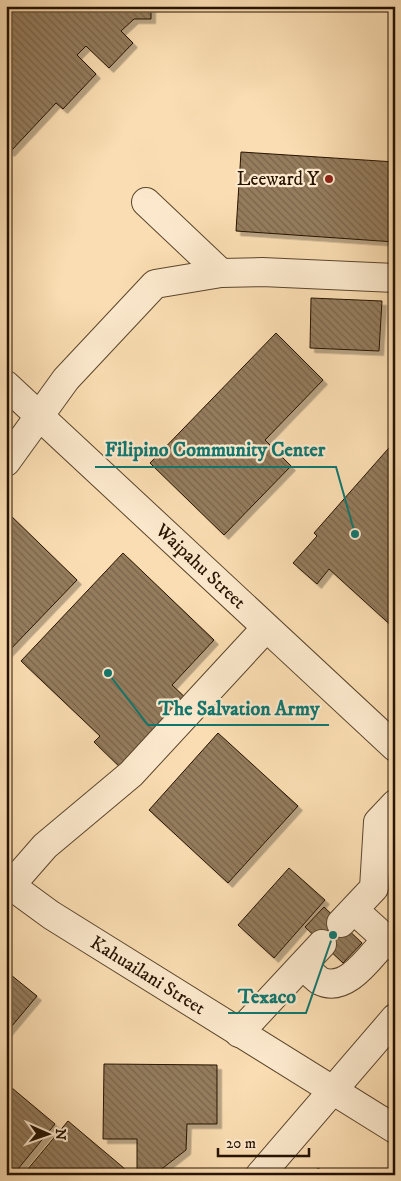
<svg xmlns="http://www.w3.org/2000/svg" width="401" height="1181" font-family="'IM FELL DW Pica',serif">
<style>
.building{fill:url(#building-back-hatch);stroke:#261300;filter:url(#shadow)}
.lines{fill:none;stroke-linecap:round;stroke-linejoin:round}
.minor-casing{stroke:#5b462c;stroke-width:30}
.minor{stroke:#fce9cd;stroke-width:28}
.poi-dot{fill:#8f2418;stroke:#fce9cd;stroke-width:2}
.labels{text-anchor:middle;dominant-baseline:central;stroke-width:4.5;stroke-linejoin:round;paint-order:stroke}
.poi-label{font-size:19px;fill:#261300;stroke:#fce9cd;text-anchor:end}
.street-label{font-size:19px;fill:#261300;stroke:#fce9cd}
.leader{fill:none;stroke:#0f766e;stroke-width:2}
.callout-dot{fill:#0f766e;stroke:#fce9cd;stroke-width:2}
.callout-label{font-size:20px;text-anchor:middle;font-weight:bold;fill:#0f766e;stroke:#fce9cd;stroke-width:4.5;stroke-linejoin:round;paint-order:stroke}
</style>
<defs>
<pattern id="building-back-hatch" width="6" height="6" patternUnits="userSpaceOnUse" patternTransform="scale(1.25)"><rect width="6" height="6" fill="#947c5d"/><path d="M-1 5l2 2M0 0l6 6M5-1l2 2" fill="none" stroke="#79644a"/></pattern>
<filter id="shadow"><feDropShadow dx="4.5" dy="4.5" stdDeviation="0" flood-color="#0004"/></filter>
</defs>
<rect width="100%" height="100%" fill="#faddb2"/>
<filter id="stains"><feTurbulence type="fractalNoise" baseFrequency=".004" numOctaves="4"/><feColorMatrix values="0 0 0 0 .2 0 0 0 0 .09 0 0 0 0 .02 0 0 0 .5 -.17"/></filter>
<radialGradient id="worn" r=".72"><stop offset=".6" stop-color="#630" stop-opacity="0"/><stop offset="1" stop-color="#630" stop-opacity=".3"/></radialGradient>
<path class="building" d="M6,6H151V19H134L121,31L133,43L109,68L86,46L77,55L96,74L63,109L56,103L10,152L6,149Z
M241,152L395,162V242L236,231Z
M311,298L382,301L379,351L310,348Z
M276,333L323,380L265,440L291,466L224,535L150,463Z
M395,441V629L329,569L317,584L293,563L317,536L314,533Z
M7,512L77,580L6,654V513Z
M123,553L214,640L172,685L191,703L125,772L94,742L100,736L21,661Z
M218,733L298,806L228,883L149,810Z
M289,868L325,900L274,958L238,925Z
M324,907L362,943L343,963L305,927Z
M6,971L37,996L6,1033Z
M104,1064L217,1065V1124H187L186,1150L159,1171H137V1139H103Z
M6,1083L55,1124L13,1175H6Z
M68,1121L125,1169L120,1175H33L27,1170Z
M318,1168L328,1175H312Z"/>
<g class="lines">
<defs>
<g id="minor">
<path d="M146,202L221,273"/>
<path id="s1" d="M6,385L395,747"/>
<path d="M6,462L66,379L155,284L221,273L262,272L395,278"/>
<path id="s2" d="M6,882L51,915L395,1129"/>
<path d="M10,886L45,846L131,774L266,628"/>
<path d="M354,910L395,947"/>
<path d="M341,923L374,888L378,822L395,804"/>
<path d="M303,965C308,970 314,977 320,981C347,994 371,955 386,940"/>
<path d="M239,1033L322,944"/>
<path d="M260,1175L395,1018"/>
</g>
</defs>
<use href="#minor" class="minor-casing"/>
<use href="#minor" class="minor"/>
</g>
<circle class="poi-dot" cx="329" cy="179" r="5"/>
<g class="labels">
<g class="poi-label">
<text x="319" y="179">Leeward Y</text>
</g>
<g class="street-label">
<text stroke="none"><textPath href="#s1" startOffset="266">Waipahu Street</textPath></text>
<text stroke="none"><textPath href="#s2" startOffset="170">Kahuailani Street</textPath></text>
</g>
</g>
<path class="leader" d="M355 534L336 467H95M108 673L148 725H329M333 935L306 1013H228"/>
<g class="callout-dot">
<circle cx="355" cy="534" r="5"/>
<circle cx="108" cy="673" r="5"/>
<circle cx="333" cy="935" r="5"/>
</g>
<g class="callout-label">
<text x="215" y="456">Filipino Community Center</text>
<text x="239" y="715">The Salvation Army</text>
<text x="267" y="1003">Texaco</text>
</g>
<rect width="401" height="1181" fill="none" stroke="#faddb2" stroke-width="25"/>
<rect x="8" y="8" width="386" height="1166" fill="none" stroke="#261300" stroke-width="2.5"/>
<rect x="12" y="12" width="376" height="1156" fill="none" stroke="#261300"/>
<g transform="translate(48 1134) rotate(92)" stroke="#fce9cd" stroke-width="4" paint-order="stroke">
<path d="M0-4L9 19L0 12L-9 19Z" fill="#261300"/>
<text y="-8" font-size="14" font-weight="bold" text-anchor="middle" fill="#261300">N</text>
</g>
<path d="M218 1148v8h91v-8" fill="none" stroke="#261300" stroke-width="2.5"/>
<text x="226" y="1148" font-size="15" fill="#261300" stroke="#fce9cd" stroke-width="4" paint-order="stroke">20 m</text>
<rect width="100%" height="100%" filter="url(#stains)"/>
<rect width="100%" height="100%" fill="url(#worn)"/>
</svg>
